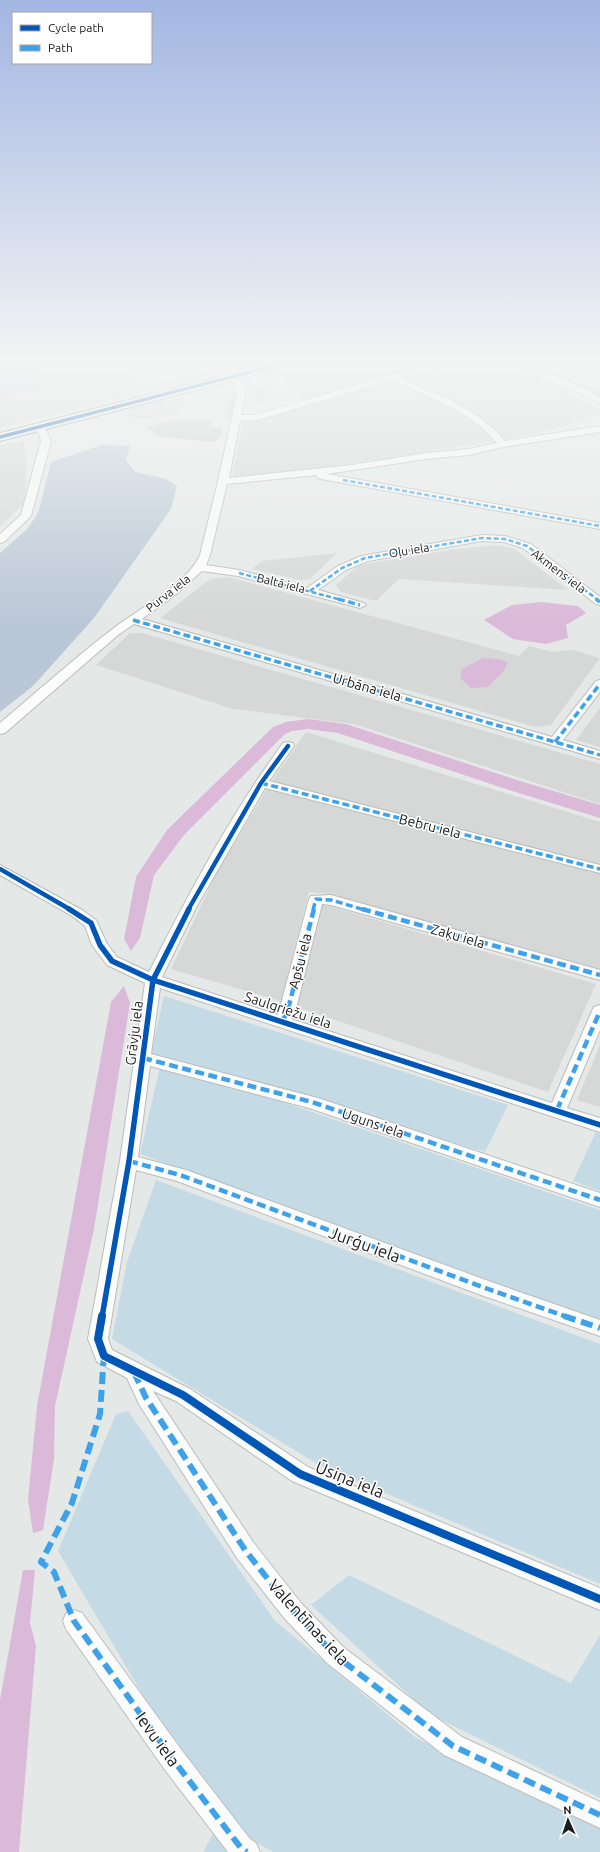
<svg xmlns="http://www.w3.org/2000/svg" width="600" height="1852" font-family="Ubuntu,sans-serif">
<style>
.residential{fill:#d5d8d7}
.commercial{fill:#dbebdb}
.construction{fill:#c6d2d0}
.grass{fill:#c4dae5}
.forest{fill:#bac7d6}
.parking{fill:#d7dad9}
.water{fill:#dbb9d8}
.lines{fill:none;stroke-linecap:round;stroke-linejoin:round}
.stream{stroke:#dbb9d8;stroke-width:3.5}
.minor-casing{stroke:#babcbc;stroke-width:2}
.secondary-casing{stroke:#7e9291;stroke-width:2}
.minor{fill:#fbfcfb;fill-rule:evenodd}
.secondary{fill:#e9f2f0;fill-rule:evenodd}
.quiet-far3{stroke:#3da2ea;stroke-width:2.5;stroke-dasharray:5 2.5;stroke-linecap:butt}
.quiet-far2{stroke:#3da2ea;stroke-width:3.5;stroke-dasharray:7 3.5;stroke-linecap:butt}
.quiet-far1{stroke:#3da2ea;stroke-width:4.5;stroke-dasharray:9 4.5;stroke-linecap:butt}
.quiet{stroke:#3da2ea;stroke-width:6;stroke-dasharray:12 6;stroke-linecap:butt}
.cycleway-far3-casing{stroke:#fff;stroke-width:5}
.cycleway-far2-casing{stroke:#fff;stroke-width:6}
.cycleway-far1-casing{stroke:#fff;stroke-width:8}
.cycleway-casing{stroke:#fff;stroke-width:10}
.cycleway-far3{stroke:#0057b8;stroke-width:3.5}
.cycleway-far2{stroke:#0057b8;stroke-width:4.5}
.cycleway-far1{stroke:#0057b8;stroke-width:5.5}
.cycleway{stroke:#0057b8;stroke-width:8}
.labels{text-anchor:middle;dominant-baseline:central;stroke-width:3;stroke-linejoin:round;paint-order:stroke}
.far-street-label{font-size:12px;fill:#1b1b1b;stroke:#fff}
.street-label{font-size:14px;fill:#1b1b1b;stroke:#fff}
.near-street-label{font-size:17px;fill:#1b1b1b;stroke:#fff}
</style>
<rect width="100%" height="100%" fill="#e4e9e7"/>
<path class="residential" d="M0,365H113L153,389L0,428Z
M313,365H505L580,399L600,411V413L559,428L497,441L341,465L232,479L243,423L307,405L289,383L278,374Z
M24,440L27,469L24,503L0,527V445Z
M495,545L513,548L568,590L399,579L376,601L341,592L336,585L359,565L449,550Z
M337,553L310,579L300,580L252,569L262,561Z
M228,577L519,656L529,646L552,652L573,650L600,658L551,725L535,727L160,618L210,579Z
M130,633H142L600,764V804L354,724L233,709L96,665Z
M600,708V747L576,740Z
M306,732L600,822V971L330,894L309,892L281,1001L171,969L217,872L272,781Z
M322,904L596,984L548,1092L297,1007Z
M600,1045V1107L577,1100Z"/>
<path class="commercial" d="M113,365H228L233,367V370L153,389Z"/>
<path class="construction" d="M178,419L211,420L210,426L221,427L223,433L215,442L160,437L146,427Z"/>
<path class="grass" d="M162,400L168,401L167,403L135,411L130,410L131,408Z
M164,996L508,1105L485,1152L151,1053Z
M160,1067L265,1096L600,1210V1323L140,1154Z
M596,1132L600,1134V1191L573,1181Z
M156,1180L600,1344V1584L319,1465L112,1339L127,1262Z
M128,1411L275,1621L416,1738L600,1827V1852H273L237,1831L157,1719L58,1551L116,1414Z
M349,1575L571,1683L600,1635V1798L431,1715L311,1605Z
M214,1832L242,1852H203Z"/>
<path class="forest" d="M17,365H38L41,385L0,396V374L10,366Z
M102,445L130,446L126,460L135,472L166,479L177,486L171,509L94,618L33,686L0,712V553L28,528L38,513L51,462Z"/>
<path class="parking" d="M218,369L224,371L159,388L155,385Z
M251,389H266L265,403H251V396H248V391H251Z
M237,392L232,417L224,418L229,394Z
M181,398L189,400L176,414L155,418L134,419L123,413L134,412L169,403L170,400Z"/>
<path class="water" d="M541,602L578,606L586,613L566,625L568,638L546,644L513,639L484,620L512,605Z
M483,658L499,659L508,662L504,671L487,687L471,688L460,678L462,669Z
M308,719L346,724L517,780L600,805V818L509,790L338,733L307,729L292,731L285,734L184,835L154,875L140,938L131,951L124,939L136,877L167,830L273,727L286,722Z
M124,986L130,1003L94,1229L55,1406L54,1459L43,1530L33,1533L28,1500L37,1406L111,1002Z
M23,1570H35L30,1623L36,1646L19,1852H0V1700Z"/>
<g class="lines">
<path class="stream" d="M528,365L600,393"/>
<defs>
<path id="minor" d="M241,365H252L260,370L259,372H253Z
M425,365H438L437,367L401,378C438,395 479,409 505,441L600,426V432L503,447L469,455L426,459L327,474L600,523V529L321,479L318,478L316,475L227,484L210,555L206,565L239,570L307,588L338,566L361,556L482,535L505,536L531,544L600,597V605L596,604L523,548L504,542L482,541L368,561L346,570L318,590L364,603L366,605L360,608L238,576L202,571L175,595L142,619L552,737L596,681L600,680V692L563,740L600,751V759L134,624L118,635L5,733L0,734V723C36,693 72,660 110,631C136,610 187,585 200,555L218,481L237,394L234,383L228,379V375C232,374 233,375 237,377C250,386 244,402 241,415H254ZM392,380C428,397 471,411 497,443L469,449L426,453L352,465L229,478L240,421L258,420Z
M511,365C536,365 577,385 600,397V404L572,390L512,367Z
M37,425L46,430L51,441L31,516L4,542L0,543V534L21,515L41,441L39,433L32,428Z
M288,742L293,743L294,746L269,781L600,865V873L265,788L197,906L162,977L278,1015L309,899L311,896L331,895L600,970V980L331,905L322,904L295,1013L291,1019L552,1103L592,1011L594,1007L600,1005V1030L567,1108L600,1118V1132L160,988L151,1054L318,1098L600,1193V1207L309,1108L150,1066L138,1157L186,1170L494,1283L600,1320V1336L481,1295L177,1181L136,1170L108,1339L112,1350L190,1389L308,1467L600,1588V1610L292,1481L176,1401L153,1391L253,1542L301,1603L343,1647L462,1737L600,1802V1828L444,1755L327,1663L285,1619L237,1558L139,1404L127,1378L97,1362L88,1339L120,1161L145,983L107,965L92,945L85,926L72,916L0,875V865L82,910L96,920L107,944L117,957L149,972C189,893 231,814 283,743Z
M74,1610L82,1613L183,1752L250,1839L256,1843L260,1852H228L165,1770L66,1629L63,1621L66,1613Z"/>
<path id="secondary" d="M264,365H283L281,368L0,441V433Z"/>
</defs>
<use href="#minor" class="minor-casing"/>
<use href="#secondary" class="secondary-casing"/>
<use href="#minor" class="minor"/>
<use href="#secondary" class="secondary"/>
<path class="quiet-far3" d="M343,480L600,526
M239,573L342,600
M310,591L342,568L365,558L482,538L505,539L527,546L598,600"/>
<path class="quiet-far2" d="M338,599L360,605
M596,599L600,602
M133,620L600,755
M555,742L600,684
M261,783L600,869
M313,910L316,899L331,900L365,910"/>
<path class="quiet-far1" d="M362,909L600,975
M282,1021L287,1013L314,909
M143,1058L312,1102L600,1200
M557,1110L600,1011
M129,1161L180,1175L488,1289L567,1317"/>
<path class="quiet" d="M564,1316L600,1328
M104,1354L100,1414L72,1503L41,1562L54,1572L74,1621L174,1761L241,1848L247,1852
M134,1372L146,1398L245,1550L293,1611L335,1655L453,1746L600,1815"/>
<defs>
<path id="cycleway-far3" d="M0,437L277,365"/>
<path id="cycleway-far2" d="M0,869L71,910
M188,910L261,783L288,746"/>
<path id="cycleway-far1" d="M69,909L91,923L100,945L112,961L153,980L600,1125
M102,1317L129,1161L153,980L189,909"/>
<path id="cycleway" d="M102,1316L98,1339L104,1356L183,1395L300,1474L600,1599"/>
</defs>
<use href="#cycleway-far3" class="cycleway-far3-casing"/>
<use href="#cycleway-far2" class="cycleway-far2-casing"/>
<use href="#cycleway-far1" class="cycleway-far1-casing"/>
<use href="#cycleway" class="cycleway-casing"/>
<use href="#cycleway-far3" class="cycleway-far3"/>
<use href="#cycleway-far2" class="cycleway-far2"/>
<use href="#cycleway-far1" class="cycleway-far1"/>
<use href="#cycleway" class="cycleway"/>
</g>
<linearGradient id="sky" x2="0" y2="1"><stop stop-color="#a3b6e2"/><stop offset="0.58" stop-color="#f3f5f4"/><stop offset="1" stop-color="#f3f5f4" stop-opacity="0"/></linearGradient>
<rect width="600" height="624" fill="url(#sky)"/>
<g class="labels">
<g class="far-street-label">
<text transform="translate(409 550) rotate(-9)">Oļu iela</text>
<text transform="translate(559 571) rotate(37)">Akmens iela</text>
<text transform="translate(281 583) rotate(14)">Baltā iela</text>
<text transform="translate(168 593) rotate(-38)">Purva iela</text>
</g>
<g class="street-label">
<text transform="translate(367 687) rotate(16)">Urbāna iela</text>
<text transform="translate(430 826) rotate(14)">Bebru iela</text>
<text transform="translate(458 936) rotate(16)">Zaķu iela</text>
<text transform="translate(300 961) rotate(-76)">Apšu iela</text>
<text transform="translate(288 1010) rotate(18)">Saulgriežu iela</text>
<text transform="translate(134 1033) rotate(-83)">Grāvju iela</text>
<text transform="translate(373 1123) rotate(19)">Uguns iela</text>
</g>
<g class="near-street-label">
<text transform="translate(365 1244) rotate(20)">Jurģu iela</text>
<text transform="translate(350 1479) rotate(22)">Ūsiņa iela</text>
<text transform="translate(309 1622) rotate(47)">Valentīnas iela</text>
<text transform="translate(158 1739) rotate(54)">Ievu iela</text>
</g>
</g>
<rect x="12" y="12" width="140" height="52" fill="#ffffff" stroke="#a4a4a4"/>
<rect x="20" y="25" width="20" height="6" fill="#0057b8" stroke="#a4a4a4"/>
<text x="48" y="32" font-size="12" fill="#1b1b1b">Cycle path</text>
<rect x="20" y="45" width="20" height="6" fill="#3da2ea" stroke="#a4a4a4"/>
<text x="48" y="52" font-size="12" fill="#1b1b1b">Path</text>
<g transform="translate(568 1820) rotate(357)" stroke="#ffffff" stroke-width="3" paint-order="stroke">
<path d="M0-3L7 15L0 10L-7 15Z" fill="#1b1b1b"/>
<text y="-6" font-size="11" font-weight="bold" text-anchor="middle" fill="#1b1b1b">N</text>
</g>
</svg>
